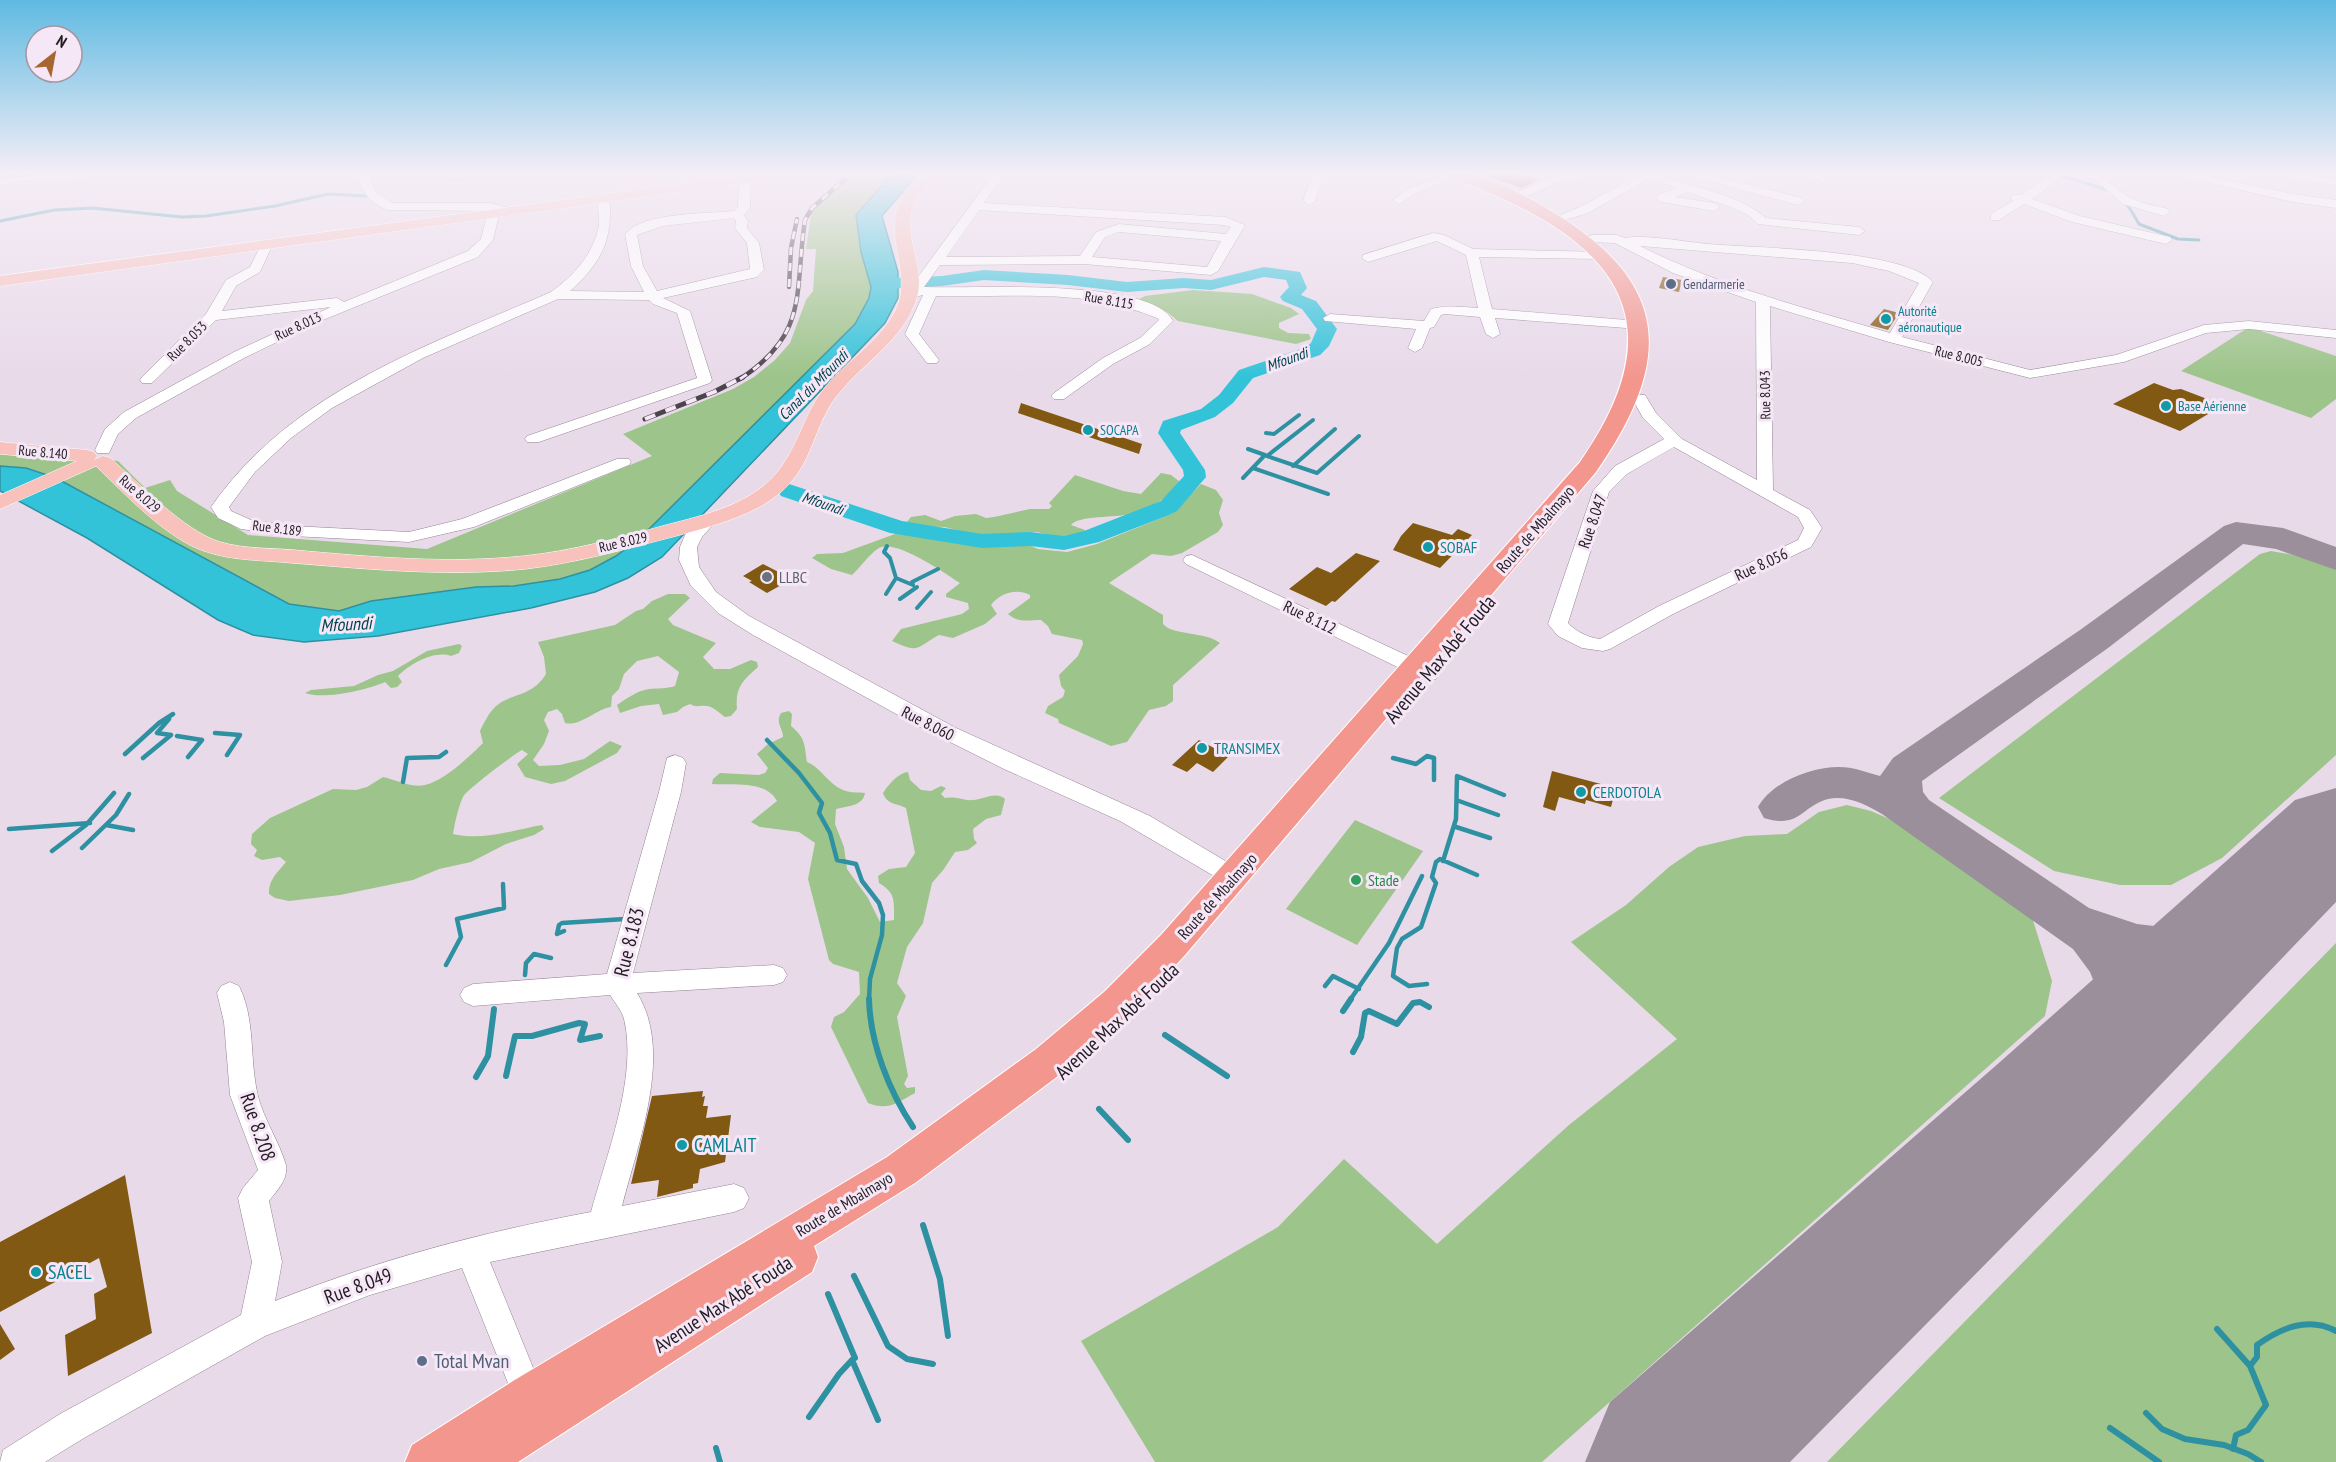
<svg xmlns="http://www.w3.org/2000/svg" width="2336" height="1462" font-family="'PT Sans Narrow',sans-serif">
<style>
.green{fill:#9dc48a}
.water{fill:#33c3d9;stroke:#2e91a2;stroke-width:1.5}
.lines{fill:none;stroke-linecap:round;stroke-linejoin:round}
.stream-far3{stroke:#2e91a2;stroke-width:3}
.stream-far2{stroke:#2e91a2;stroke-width:4}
.stream-far1{stroke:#2e91a2;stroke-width:4.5}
.stream{stroke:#2e91a2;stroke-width:6}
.river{fill:#33c3d9;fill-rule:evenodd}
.taxiway{fill:#9a8f9b;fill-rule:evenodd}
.runway{fill:#9a8f9b;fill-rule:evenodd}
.building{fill:#815913}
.minor-casing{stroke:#928492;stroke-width:1}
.major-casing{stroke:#fff;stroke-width:1}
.highway-casing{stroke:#fff;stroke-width:2}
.minor{fill:#fff;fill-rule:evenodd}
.major{fill:#f8c1bb;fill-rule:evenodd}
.highway{fill:#f3978e;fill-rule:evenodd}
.rail-far1-casing{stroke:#4c444c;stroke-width:4.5}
.rail-casing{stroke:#4c444c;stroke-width:5}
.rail-far1{stroke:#f6e7f7;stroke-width:3;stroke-dasharray:8;stroke-linecap:butt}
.rail{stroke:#f6e7f7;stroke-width:4;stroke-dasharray:11;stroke-linecap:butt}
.service-dot{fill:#5c6f8a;stroke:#f6e7f7;stroke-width:2}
.culture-dot{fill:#0f9aa8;stroke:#f6e7f7;stroke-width:2}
.worship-dot{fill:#6b7280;stroke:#f6e7f7;stroke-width:2}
.leisure-dot{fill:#2e9e5b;stroke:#f6e7f7;stroke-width:2}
.labels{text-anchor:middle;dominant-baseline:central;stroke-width:6;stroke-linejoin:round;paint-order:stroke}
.far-service-label{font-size:14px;fill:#4e5e75;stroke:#f6e7f7;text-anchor:start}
.far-street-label{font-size:14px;fill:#231d23;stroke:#f6e7f7}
.far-culture-label{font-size:14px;fill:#0d838f;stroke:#f6e7f7;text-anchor:start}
.far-water-label{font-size:15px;font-style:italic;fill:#01434c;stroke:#f6e7f7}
.street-label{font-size:16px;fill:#231d23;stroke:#f6e7f7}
.culture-label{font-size:16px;fill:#0d838f;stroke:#f6e7f7;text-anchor:start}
.worship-label{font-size:16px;fill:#5b616d;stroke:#f6e7f7;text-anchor:start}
.leisure-label{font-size:16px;fill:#27864d;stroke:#f6e7f7;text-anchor:start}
.water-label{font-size:18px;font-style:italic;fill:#01434c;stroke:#f6e7f7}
.near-street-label{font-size:20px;fill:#231d23;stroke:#f6e7f7}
.near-culture-label{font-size:20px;fill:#0d838f;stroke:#f6e7f7;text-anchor:start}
.near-service-label{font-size:20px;fill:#4e5e75;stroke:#f6e7f7;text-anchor:start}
</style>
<rect width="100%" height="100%" fill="#e9daea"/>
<path class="green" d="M446,173H528L456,181L439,180L437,177Z
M852,173H893L856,215L861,252L871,287L869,298L855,324L640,538L616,556L590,570L560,579L514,586L476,587L371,601L339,611L289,604L56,478L26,468L0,466V448L118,461L145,488L170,480L177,491L248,535L427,549L652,456L623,434L733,389L754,377L775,360L790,343L806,300L813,291L816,249H806L812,208Z
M1193,290L1252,294L1291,308L1299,314L1279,323V328L1288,333L1309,334L1311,339L1296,344L1178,321L1167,312L1136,301L1145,296Z
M2249,327L2336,356V399L2311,418L2181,371Z
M1161,473L1171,475L1180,482C1178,488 1173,491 1168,495C1156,505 1145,510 1130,514C1115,518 1079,515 1071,525L1085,530L1083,534L1066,539L1037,532L978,536L945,527L912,526L906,523L911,517L925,515L941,521L955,516L976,514L986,518L994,517L1030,509H1049L1052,506L1049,503L1075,475L1123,491L1141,494Z
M1201,484L1216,490L1223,500L1219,513L1223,525L1218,532L1182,553L1171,556L1152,554L1109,583L1163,615V624C1173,636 1205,631 1220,643L1173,685V701L1166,706L1149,710L1127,742L1111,746L1059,723L1058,719L1045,713L1048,706L1063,697L1065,691L1061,686L1059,675L1078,656L1083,644L1082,640L1052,634L1048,626L1041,620C1028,620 1018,623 1008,614L1030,598V595C1016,588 1000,593 991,605L997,614L985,624L953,638L939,635C915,648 920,654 892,641L901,629L962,614L969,609L968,603L946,597V594L960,583C944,573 897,539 879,548C869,554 861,567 852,575L831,569L812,558L817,554L843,553L895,534L944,535L972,544H1026L1038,549L1067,552L1097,544L1171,514Z
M2271,551L2294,555L2336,568V755L2222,858L2171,885H2120L2054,871L1939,798L2260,554Z
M668,594H685L690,598L668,619L673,625L716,643L703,657L714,669H730L751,660L757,662L758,667C742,681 735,688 737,709L731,716L725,717C719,713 713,706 706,706C699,705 697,708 690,704L683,707L677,712L663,715L659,704L641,706L620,713L617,705C627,698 637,691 649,689C659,688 666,689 675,686L679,672L658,656L637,661L624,674L619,689L612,696L611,707C596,709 580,727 565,723L562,714L557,709L548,712L544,720L549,731L544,744L533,760L539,766L560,765L584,759L610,741L622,746L617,753L565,781L551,784L525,777L517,764L528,754L522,750C514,754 465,791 463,797C458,808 455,822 453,834C482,841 514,830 542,825L544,829L534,835L506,844L471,862L439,869L413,880L340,895L289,901L275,898L269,894C268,880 278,872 286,862L280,857L262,860L254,856L257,850L251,844L252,834L270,818L333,789L356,790L367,787L383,777C396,780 412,788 425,785C444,781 470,756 483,743L480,731C484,723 488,714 495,707C512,692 531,698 546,674L544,657L538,642L615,625L636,611L643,609L652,601Z
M459,644L462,646L459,653L451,656C434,650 410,664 398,676L402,682L397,687L391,688L385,682C367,690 323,700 305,693L311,690L354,686L378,675L393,671L427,651Z
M789,711L792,714L791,726C806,739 804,743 807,762C822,768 829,786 846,791C851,793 859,792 865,793C863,806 848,806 836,809L835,824L844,847L847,869L868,898L880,922L894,920C894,901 896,893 879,883L878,876L889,869L906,867L915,853L906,808C897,803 887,805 883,793C889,784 898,773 908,772L910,780L921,790L931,791L941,786L946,788L941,794L945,798C958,796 963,801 973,800C985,799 996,791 1005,799L1001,815L986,819L973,829L974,839L977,843L968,850L955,852L944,869L932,883L923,923L907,947L897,983L906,996L897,1017L908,1076L904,1084L907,1088L915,1087V1093C897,1103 888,1111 868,1103L831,1027L834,1017L844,1012L860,994L859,972L833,964L829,960L808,879L815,843L799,832L760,827L751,822L777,801C766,780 733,785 712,784L713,779L720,773L759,775L765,773L768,768L757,754L768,744L783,737C783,728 775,723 781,713Z
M1847,805L1871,811L1901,824L2031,914L2052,981L2045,1016L1542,1462H1155L1081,1341L1278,1227L1344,1159L1437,1244L1569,1125L1677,1039L1571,942L1626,905L1669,867L1698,847L1745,836L1787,834L1819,812Z
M1355,820L1423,851L1357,945L1286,909Z
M2336,943V1462H1827Z"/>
<path class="water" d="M893,173H919L882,216L898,272V298L885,323L662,557L628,578L595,592L531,608L378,636L304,642L253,635L218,620L87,538L0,491V466L26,468L56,478L289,604L339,611L371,601L476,587L514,586L560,579L590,570L616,556L640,538L855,324L869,298L871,287L861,252L856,215Z"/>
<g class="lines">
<path class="stream-far3" d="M2059,175L2108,190
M2125,202L2132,212
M2132,212L2139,224L2178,239L2199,240
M0,221L54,210L92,208L182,217L206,216L275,206L328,194L367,196"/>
<path class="stream-far2" d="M1266,433L1274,434L1299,415
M1267,456L1317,473L1359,436
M1267,456L1313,420
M1293,466L1335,429
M1253,468L1328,494
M1243,478L1265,455L1248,449
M896,578L913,585L912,582L938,569
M886,594L896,578L890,558L884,552L887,546
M900,599L917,587
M917,608L931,592"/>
<path class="stream-far1" d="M169,719L157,733L171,735
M215,733L240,735L227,755
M177,736L202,740
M767,740L799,773L822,803L819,813L830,833L837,860L856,864L862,881L879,903L883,915L882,935L870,979L869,1000
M125,754L159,723L173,714
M188,757L202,740
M143,758L171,735
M1393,758L1416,764L1427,756L1434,758V780
M403,782L407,758L439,757L446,752
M1459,801L1498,815
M106,825L133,830
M1456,827L1490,838
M9,829L90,823
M82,848L116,815L129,794
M52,851L86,825L114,793
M1443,861L1456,819L1457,776L1504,795
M564,931L557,934L559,925L562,923L625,919
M446,965L461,937L457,919L504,908L503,884
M525,975L526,963L534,954L551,958
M1427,984L1409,986L1393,976L1397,948L1402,939L1421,927L1436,883L1432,877L1436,862L1440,859L1477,875
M1325,986L1333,976L1359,989
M1350,1000L1389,943L1422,876"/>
<path class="stream" d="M869,999C870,1043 889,1091 913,1127
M1343,1011L1351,999
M1165,1035L1227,1076
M1353,1052L1361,1037L1365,1013L1369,1011L1397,1024L1413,1003L1420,1002L1429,1007
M506,1076L515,1036H532L579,1023L585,1024L580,1040L600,1036
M476,1077L488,1056L494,1009
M1099,1109L1128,1140
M923,1225L940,1279L948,1336
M854,1276L888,1346L907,1359L933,1364
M828,1294L855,1358
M2217,1329L2250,1366L2266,1405L2248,1430L2236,1435L2233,1449
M2250,1366L2257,1357V1345C2281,1328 2308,1316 2336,1331
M2146,1413L2162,1429L2185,1439L2224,1445L2248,1454L2261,1462
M809,1417L839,1374L852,1360L878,1420
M2110,1428L2159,1462
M716,1448L720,1462"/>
<path class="river" d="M883,255L889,256L894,278L942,276L984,270L1068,275L1127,282L1184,278L1211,280L1264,267L1300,272L1307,288L1301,295L1316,301L1337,329L1329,346L1320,355L1253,378L1233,403L1215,417L1181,430L1180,433L1205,470L1206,477L1177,511L1169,515L1099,542L1064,550L1030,546L982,548L890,533L781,496L778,491L781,486L789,484L902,521L982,534L1030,532L1064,536L1084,531L1161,501L1184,476L1183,470L1158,433L1163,421L1201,409L1219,395L1239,370L1306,347L1311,343L1317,329L1302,309L1283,301L1280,297L1289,287L1286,280L1264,277L1211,290L1184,288L1127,292L1068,285L984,280L942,286L886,289L880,288L877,284L874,260L877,256Z"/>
<path class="taxiway" d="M2236,522L2283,528L2336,547V570L2276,549L2243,544L2108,648L1922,781L1923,792L1929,800L2089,908L2137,924L2171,928L2217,924L2234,930L2242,944L2234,958C2202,969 2170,968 2136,964C2148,991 2156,1023 2143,1050L2124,1056L2105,1050L2098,1034L2096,987L2090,972L2073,949L1882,814C1866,805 1848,795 1828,799C1800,807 1800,829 1764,818L1758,807C1772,782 1811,767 1839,767C1853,767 1866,772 1880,776L1893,758L2080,630L2224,526Z"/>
<path class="runway" d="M2336,788V902L2098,1150L1790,1462H1585L1610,1402L2000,1062L2295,800Z"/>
</g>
<path class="building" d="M1484,173H1515L1538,180L1522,188L1483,175Z
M1663,277L1682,280L1679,292L1659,288Z
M1884,309L1899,313L1888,330L1870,325Z
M2154,383L2173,390L2181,389L2223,405L2180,431L2113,404Z
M1021,403L1142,444L1139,454L1018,413Z
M1413,523L1452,535L1458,529L1472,535L1440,568L1393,550L1401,536Z
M1356,553L1380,561L1335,602L1332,601L1326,606L1289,589L1317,567L1331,573Z
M763,564L792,579L767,593L749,582L752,581L743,576Z
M1199,740L1229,756L1213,772L1197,763L1187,772L1172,765Z
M1552,771L1616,788L1611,807L1586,800L1585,804L1559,797L1555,811L1543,807Z
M703,1091L702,1097L705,1096L703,1106H708L706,1118L731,1115L725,1162L700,1169L698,1183L693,1184V1188L657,1197L659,1180L631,1184L652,1096Z
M125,1175L152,1333L68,1376L65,1335L96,1319L94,1294L107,1287L99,1258L0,1312V1242Z
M0,1324L15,1349L0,1360Z"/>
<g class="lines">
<defs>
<path id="minor" d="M63,173H118L112,176L14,182L0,186V179L13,176Z
M357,173H367L376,192L392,203H490L513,209L515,212L509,216L497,213L499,215L493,240L478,257L318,322L244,358L136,418L118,434L109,453H97L95,450L105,429L124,412L234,352L331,307L216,320L152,383H142L140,380L142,377L206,314L226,280L250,267L262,243L266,242L272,246L260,272L236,286L222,311L337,298L344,302L468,251L481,239L487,215L493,211L387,210C370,203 360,190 357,173Z
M994,173H1005L984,203L1225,217L1245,225L1218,271L1211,275L1084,264L940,265L924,287C971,289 1151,277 1173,321L1150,344L1113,364L1064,399H1054L1051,396L1054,393L1103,358L1140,338L1159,320L1157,318C1081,287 1015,298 936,296L919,334L939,360L937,363H927L905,334L923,295L910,298L903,294L910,288ZM979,210L1224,225L1231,227L1226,234L1119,224L1096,232L1080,256L946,257ZM1119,232L1221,241L1207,267L1092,257L1105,237Z
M1313,173H1324L1315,201L1309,205L1303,201Z
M1450,173L1463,174L1416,193L1399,204L1393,200L1408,189Z
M1573,173H1583L1585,176C1577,182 1567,178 1558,182C1545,187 1527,200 1513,197L1511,195L1555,175Z
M1643,173H1656C1691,189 1736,192 1766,218L1859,227L1865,231L1859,235L1758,224L1748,215L1731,207L1688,192L1675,197L1714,203L1720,207L1714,211L1662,202L1656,198L1658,195L1677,188L1650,178L1588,213L1561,221L1555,217L1580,207Z
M1685,173H1702L1802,198L1804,201L1798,205L1687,175Z
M1794,173H1812L1830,179L1824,182Z
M2054,173H2067L2032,199L2080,216L2170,237L2172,240L2166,244L2072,222L2024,204L1999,220H1991V214L2013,201L2011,198L2013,195H2021Z
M2077,173C2110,170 2107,186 2131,198C2142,204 2157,206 2168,209L2170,212L2164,216L2123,204L2105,189L2100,182Z
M2173,173H2192L2293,194L2336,200V208L2293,202L2179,176Z
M2272,173H2297L2336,179V185L2278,176Z
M745,177L751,180L750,208L744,215L748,221L747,228L759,243L764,270L757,277L663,298L690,311L712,380L710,383L539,442H527L525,439L527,436L697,378L677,313L653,304L649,300L558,299L423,358L332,408L291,438L255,472L229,507L231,511L251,520L292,526L409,532L462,519L617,459H629L631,462L629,465L474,527L409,542L292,536L241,529L218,518L211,507C292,391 427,346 551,292C573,276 594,254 599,225C600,216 596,206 600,197L604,196L610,200C612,242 601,263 570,291L644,292L631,266L625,234C643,212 706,214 734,211L738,207L739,180ZM734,218L736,221L735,228L747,243L750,269L657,291L643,266L637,235L663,226Z
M1433,233L1444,235L1473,249L1605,252L1606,255L1605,258L1600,259L1479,257L1492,309L1639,321L1646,325L1639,329L1495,318L1500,334L1493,338L1486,334L1480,317L1445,314L1441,315L1434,327L1430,328L1422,348L1415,352L1408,348L1416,329L1325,321L1323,318L1330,314L1424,321L1431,309C1447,305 1462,307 1478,308L1466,255L1437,241L1368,262L1362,258L1363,255Z
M1593,235H1617L1625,238C1645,234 1686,242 1708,244C1754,248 1904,249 1933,282L1902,337L2030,370L2116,355L2204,325L2249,321L2336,330V338L2249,329L2206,333L2124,362L2030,378L1889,342L1770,306L1773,490L1810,510L1822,528L1811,547L1673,614L1610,649L1603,651L1582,648L1558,636L1548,624L1593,491L1615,466L1664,439L1643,418L1632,398L1635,395H1645L1656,413L1682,439L1757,480L1756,302L1673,273L1615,243L1589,242L1587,239L1589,236ZM1640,246L1852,263L1889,271L1919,283L1890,333C1805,308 1719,286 1640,246ZM1674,447L1798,517L1804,528L1798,540L1659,606L1600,639C1589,638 1575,631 1568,623L1609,492L1627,474Z
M708,515L714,516L717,520L702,537L697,547L699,567L716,592L749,616L956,728L1150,816L1242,871L1246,877L1242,883L1234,886L1226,883L1120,821L1004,769L918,726L753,635L718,613L691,586L679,560L680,547L685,535L702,516Z
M1192,555L1436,669L1439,674L1436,679L1429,681L1422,679L1186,564L1183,560L1186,556Z
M675,755L683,758L686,763L681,792L633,973L774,965L783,968L787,975L783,982L774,985L637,993C674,1052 638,1143 622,1206L734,1184L744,1188L749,1198L744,1208L734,1212L490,1262L545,1397L540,1408L529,1413L518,1408L462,1268L370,1295L265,1336L84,1438L45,1462H0L3,1450L60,1414L241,1315L252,1262L238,1198L243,1188L258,1170L230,1095L224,1022L217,993L221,986L230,982L239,986C256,1020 249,1059 258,1096C264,1120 279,1141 286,1165C288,1180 278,1189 269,1201L282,1262L275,1301C381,1259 479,1233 591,1212C606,1156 638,1077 624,1019C622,1011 615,1003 610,995L473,1006L464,1002L460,995L464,988L473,984L607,974L659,792L667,758Z"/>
<path id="major" d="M763,173H795L788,177L0,286V276Z
M923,173H937C929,183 919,192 914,204C901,235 926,266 917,297C904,343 856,366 831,404C815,429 811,460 790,483C763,514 715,525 676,536C626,549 576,563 525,569C447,577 369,569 292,563C263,560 232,561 204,551C166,538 125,494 96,466L0,509V495L77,461L0,454V442L87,450L94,452L97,456L94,460L103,456L110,458C139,483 184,531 220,542C244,549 270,548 294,550C371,557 448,564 524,556C572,551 619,538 666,525C705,515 753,504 779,470C799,445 805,411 826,386C848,360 883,339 897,307C911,273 886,240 898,207C903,194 914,183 923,173Z"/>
<path id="highway" d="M1444,173C1478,169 1517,191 1546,208C1671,281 1675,358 1596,472L1185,955L1130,1014L1062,1073L915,1183L814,1246L818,1257L812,1272L518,1462H405L412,1445L513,1381L887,1157L1036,1049L1104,992L1161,935L1580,462C1690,305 1597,230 1446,176Z"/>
</defs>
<use href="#minor" class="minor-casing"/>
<use href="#major" class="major-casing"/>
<use href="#highway" class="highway-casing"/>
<use href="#minor" class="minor"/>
<use href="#major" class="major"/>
<use href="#highway" class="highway"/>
<defs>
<path id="rail-far1" d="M0,176L42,173
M789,287L791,248L797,219
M740,379C810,333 794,292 805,220L812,208L852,173"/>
<path id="rail" d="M645,419L714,392L743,377"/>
</defs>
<use href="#rail-far1" class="rail-far1-casing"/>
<use href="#rail" class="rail-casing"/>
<use href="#rail-far1" class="rail-far1"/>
<use href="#rail" class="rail"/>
</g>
<linearGradient id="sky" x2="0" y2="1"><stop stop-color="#5fbae2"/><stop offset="0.46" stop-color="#f5eef6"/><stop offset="1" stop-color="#f5eef6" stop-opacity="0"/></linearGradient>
<rect width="2336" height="377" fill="url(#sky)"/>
<g class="service-dot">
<circle cx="1671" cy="284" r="6"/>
<circle cx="422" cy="1361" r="6"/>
</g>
<g class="culture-dot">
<circle cx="1886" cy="319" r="6"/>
<circle cx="2166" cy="406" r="6"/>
<circle cx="1088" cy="430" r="6"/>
<circle cx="1428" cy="547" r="6"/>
<circle cx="1202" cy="748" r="6"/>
<circle cx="1581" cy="792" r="6"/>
<circle cx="682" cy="1145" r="6"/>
<circle cx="36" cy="1272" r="6"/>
</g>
<circle class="worship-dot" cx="767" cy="577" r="6"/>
<circle class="leisure-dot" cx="1356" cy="880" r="6"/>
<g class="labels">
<g class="far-service-label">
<text x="1683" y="284">Gendarmerie</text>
</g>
<g class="far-street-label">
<text transform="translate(1109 300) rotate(10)">Rue 8.115</text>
<text transform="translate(298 326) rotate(-25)">Rue 8.013</text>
<text transform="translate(187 341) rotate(-45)">Rue 8.053</text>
<text transform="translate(1959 356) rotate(14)">Rue 8.005</text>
<text transform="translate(1765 395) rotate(-91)">Rue 8.043</text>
<text transform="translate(43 452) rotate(5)">Rue 8.140</text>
<text transform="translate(140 494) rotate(41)">Rue 8.029</text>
<text transform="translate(277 528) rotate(7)">Rue 8.189</text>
<text transform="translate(623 542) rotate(-13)">Rue 8.029</text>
</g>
<g class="far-culture-label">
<text x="1898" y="311">Autorité<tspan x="1898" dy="16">aéronautique</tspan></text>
<text x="2178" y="406">Base Aérienne</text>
<text x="1100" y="430">SOCAPA</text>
</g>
<g class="far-water-label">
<text transform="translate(1287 359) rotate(-20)">Mfoundi</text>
<text transform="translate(813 385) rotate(-45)">Canal du Mfoundi</text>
<text transform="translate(823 503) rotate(19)">Mfoundi</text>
</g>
<g class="street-label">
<text transform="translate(1592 521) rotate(-71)">Rue 8.047</text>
<text transform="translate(1535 529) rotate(-49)">Route de Mbalmayo</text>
<text transform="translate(1761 564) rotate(-25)">Rue 8.056</text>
<text transform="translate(1310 617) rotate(26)">Rue 8.112</text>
<text transform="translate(928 723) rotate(27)">Rue 8.060</text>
<text transform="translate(1217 896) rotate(-48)">Route de Mbalmayo</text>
<text transform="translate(844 1204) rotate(-31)">Route de Mbalmayo</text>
</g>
<g class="culture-label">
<text x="1440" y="547">SOBAF</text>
<text x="1214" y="748">TRANSIMEX</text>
<text x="1593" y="792">CERDOTOLA</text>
</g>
<g class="worship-label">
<text x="779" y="577">LLBC</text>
</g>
<g class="leisure-label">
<text x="1368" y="880">Stade</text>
</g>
<g class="water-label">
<text transform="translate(346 624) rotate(-3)">Mfoundi</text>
</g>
<g class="near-street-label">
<text transform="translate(1440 659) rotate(-50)">Avenue Max Abé Fouda</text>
<text transform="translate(629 942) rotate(-76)">Rue 8.183</text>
<text transform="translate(1117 1021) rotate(-43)">Avenue Max Abé Fouda</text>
<text transform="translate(258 1127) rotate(71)">Rue 8.208</text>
<text transform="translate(358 1286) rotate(-20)">Rue 8.049</text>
<text transform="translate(723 1304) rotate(-33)">Avenue Max Abé Fouda</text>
</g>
<g class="near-culture-label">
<text x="694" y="1145">CAMLAIT</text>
<text x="48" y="1272">SACEL</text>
</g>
<g class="near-service-label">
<text x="434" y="1361">Total Mvan</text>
</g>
</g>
<g transform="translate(54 54) rotate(31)"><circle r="28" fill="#f6e7f7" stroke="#a296a2" stroke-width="1.5"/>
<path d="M0-4.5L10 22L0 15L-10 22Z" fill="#a76631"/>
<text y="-9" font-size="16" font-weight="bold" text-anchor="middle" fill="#231d23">N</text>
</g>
</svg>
